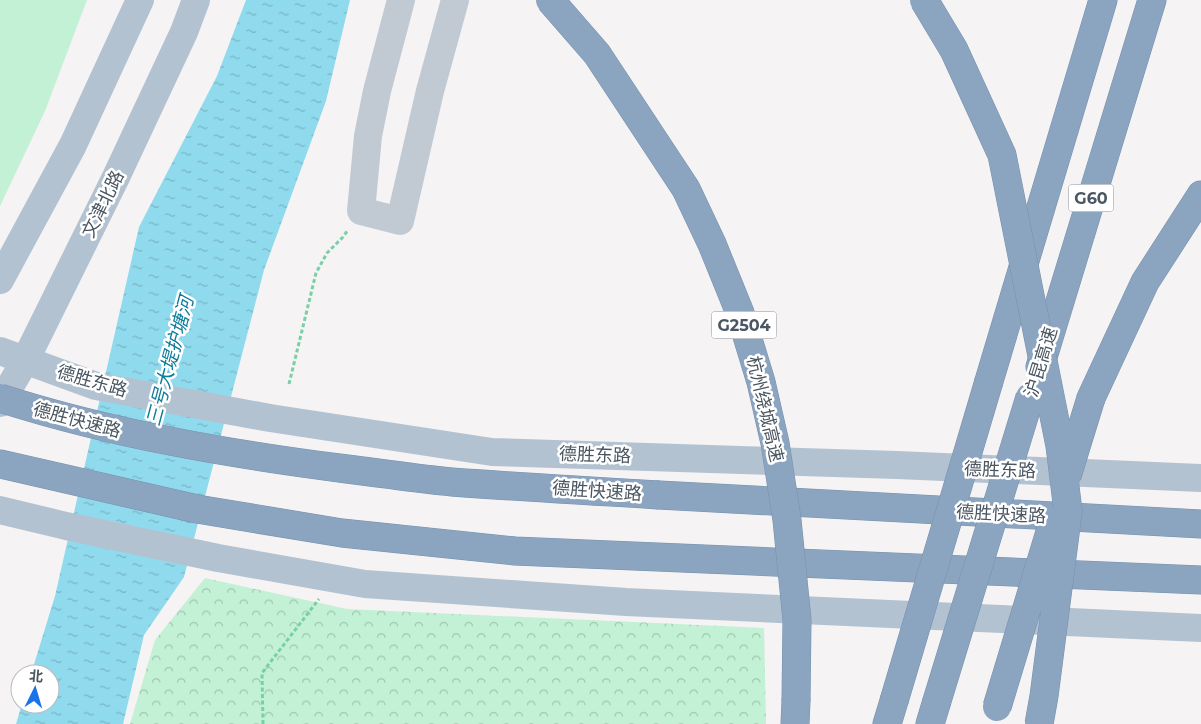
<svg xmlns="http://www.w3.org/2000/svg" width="1201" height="724" font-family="Montserrat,'Noto Sans SC',sans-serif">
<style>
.grass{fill:#c3f1d5}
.park{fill:url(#park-crowns)}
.water{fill:url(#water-ripples)}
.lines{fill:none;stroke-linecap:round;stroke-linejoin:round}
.highway-casing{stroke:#7690ad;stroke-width:29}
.path{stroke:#7ad0a6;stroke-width:3;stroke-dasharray:4 2.5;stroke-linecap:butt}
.minor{stroke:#c1cad2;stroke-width:28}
.major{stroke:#b3c2d1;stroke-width:28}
.highway{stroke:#8ba5c1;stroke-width:28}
.highway-bridge-casing{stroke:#7690ad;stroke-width:29;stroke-linecap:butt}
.highway-bridge{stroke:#8ba5c1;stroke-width:28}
.labels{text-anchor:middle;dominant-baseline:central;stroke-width:5;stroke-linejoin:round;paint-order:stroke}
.shield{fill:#fff;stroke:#808990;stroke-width:1}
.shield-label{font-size:16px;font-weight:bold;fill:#4a5661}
.street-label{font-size:18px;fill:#4a5661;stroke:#fff}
.water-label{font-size:19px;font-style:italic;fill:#0c7c9b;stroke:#fff}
</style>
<defs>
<pattern id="park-crowns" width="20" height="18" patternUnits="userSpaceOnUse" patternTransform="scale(1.25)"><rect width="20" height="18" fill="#c3f1d5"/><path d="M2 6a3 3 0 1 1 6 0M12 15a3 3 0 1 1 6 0" fill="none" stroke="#a0c6b0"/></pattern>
<pattern id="water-ripples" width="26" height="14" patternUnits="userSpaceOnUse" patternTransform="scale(1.25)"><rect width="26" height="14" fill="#90daee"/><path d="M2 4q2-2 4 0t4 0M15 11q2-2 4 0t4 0" fill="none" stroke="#78b4c4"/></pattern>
</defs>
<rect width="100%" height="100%" fill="#f5f3f3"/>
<path class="grass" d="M0,0H87L45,111L0,206Z"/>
<path class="park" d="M205,578L347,609L764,628L766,724H130L155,640Z"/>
<path class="water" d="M246,0H350L326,101L264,270L184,577L144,635L123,724H16L22,704H50V674H31L55,596L139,227L217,76Z"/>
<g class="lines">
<defs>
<path id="highway" d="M1040,367L1152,0
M989,381L1103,0
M1091,398L1145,282L1201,195
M0,464L197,509L342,533L515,551L1201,580
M659,495L1201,524
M795,724L796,701
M887,724L894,701
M930,724L936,704"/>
</defs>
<use href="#highway" class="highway-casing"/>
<path class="path" d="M289,384L316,273L327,253L343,237L348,230
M263,724L262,673L319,599"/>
<path class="minor" d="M401,0L377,91L368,136L361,211L400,221L430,91L455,0"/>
<path class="major" d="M0,280L73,145L140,0
M0,351L96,386L270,418L492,452L897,465L1201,478
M0,403L25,361L116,177L184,32L196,0
M0,510L66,526L218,558L365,584L626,602L1201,628"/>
<use href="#highway" class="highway"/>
<defs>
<path id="highway-bridge" d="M550,0L597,54L686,189L712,244L740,313L761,382L775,443L787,520L797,620L796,701
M924,0L954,50L1002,155L1060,446L1068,511L1044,696L1039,724
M0,398C113,434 229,454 347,469C382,473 417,479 452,482C521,487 590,491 659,495
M1067,476L1091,398
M894,701L989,381
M936,704L1030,397
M997,707L1053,522"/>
</defs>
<use href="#highway-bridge" class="highway-bridge-casing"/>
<use href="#highway-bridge" class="highway-bridge"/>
</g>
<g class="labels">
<g class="shield">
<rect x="1068.5" y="184.5" width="45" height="27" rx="4"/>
<rect x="711.5" y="311.5" width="65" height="27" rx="4"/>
</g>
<g class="shield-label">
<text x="1091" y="198">G60</text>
<text x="744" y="325">G2504</text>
</g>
<g class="street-label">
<text transform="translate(103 204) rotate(-64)">文津北路</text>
<text transform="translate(1041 362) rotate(-73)">沪昆高速</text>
<text transform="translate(92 381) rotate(16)">德胜东路</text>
<text transform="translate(765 409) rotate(77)">杭州绕城高速</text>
<text transform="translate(77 420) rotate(15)">德胜快速路</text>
<text transform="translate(595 455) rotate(2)">德胜东路</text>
<text transform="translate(1000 470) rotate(2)">德胜东路</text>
<text transform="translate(597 491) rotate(4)">德胜快速路</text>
<text transform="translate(1001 514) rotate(3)">德胜快速路</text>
</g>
<g class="water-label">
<text transform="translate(170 361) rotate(-75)">三号大堤护塘河</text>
</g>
</g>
<g transform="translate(35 689) rotate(5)"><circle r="24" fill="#ffffff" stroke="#b7bbc0"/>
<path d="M0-4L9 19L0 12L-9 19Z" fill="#1a73e8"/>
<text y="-8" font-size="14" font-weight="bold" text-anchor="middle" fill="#4a5661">北</text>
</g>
</svg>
